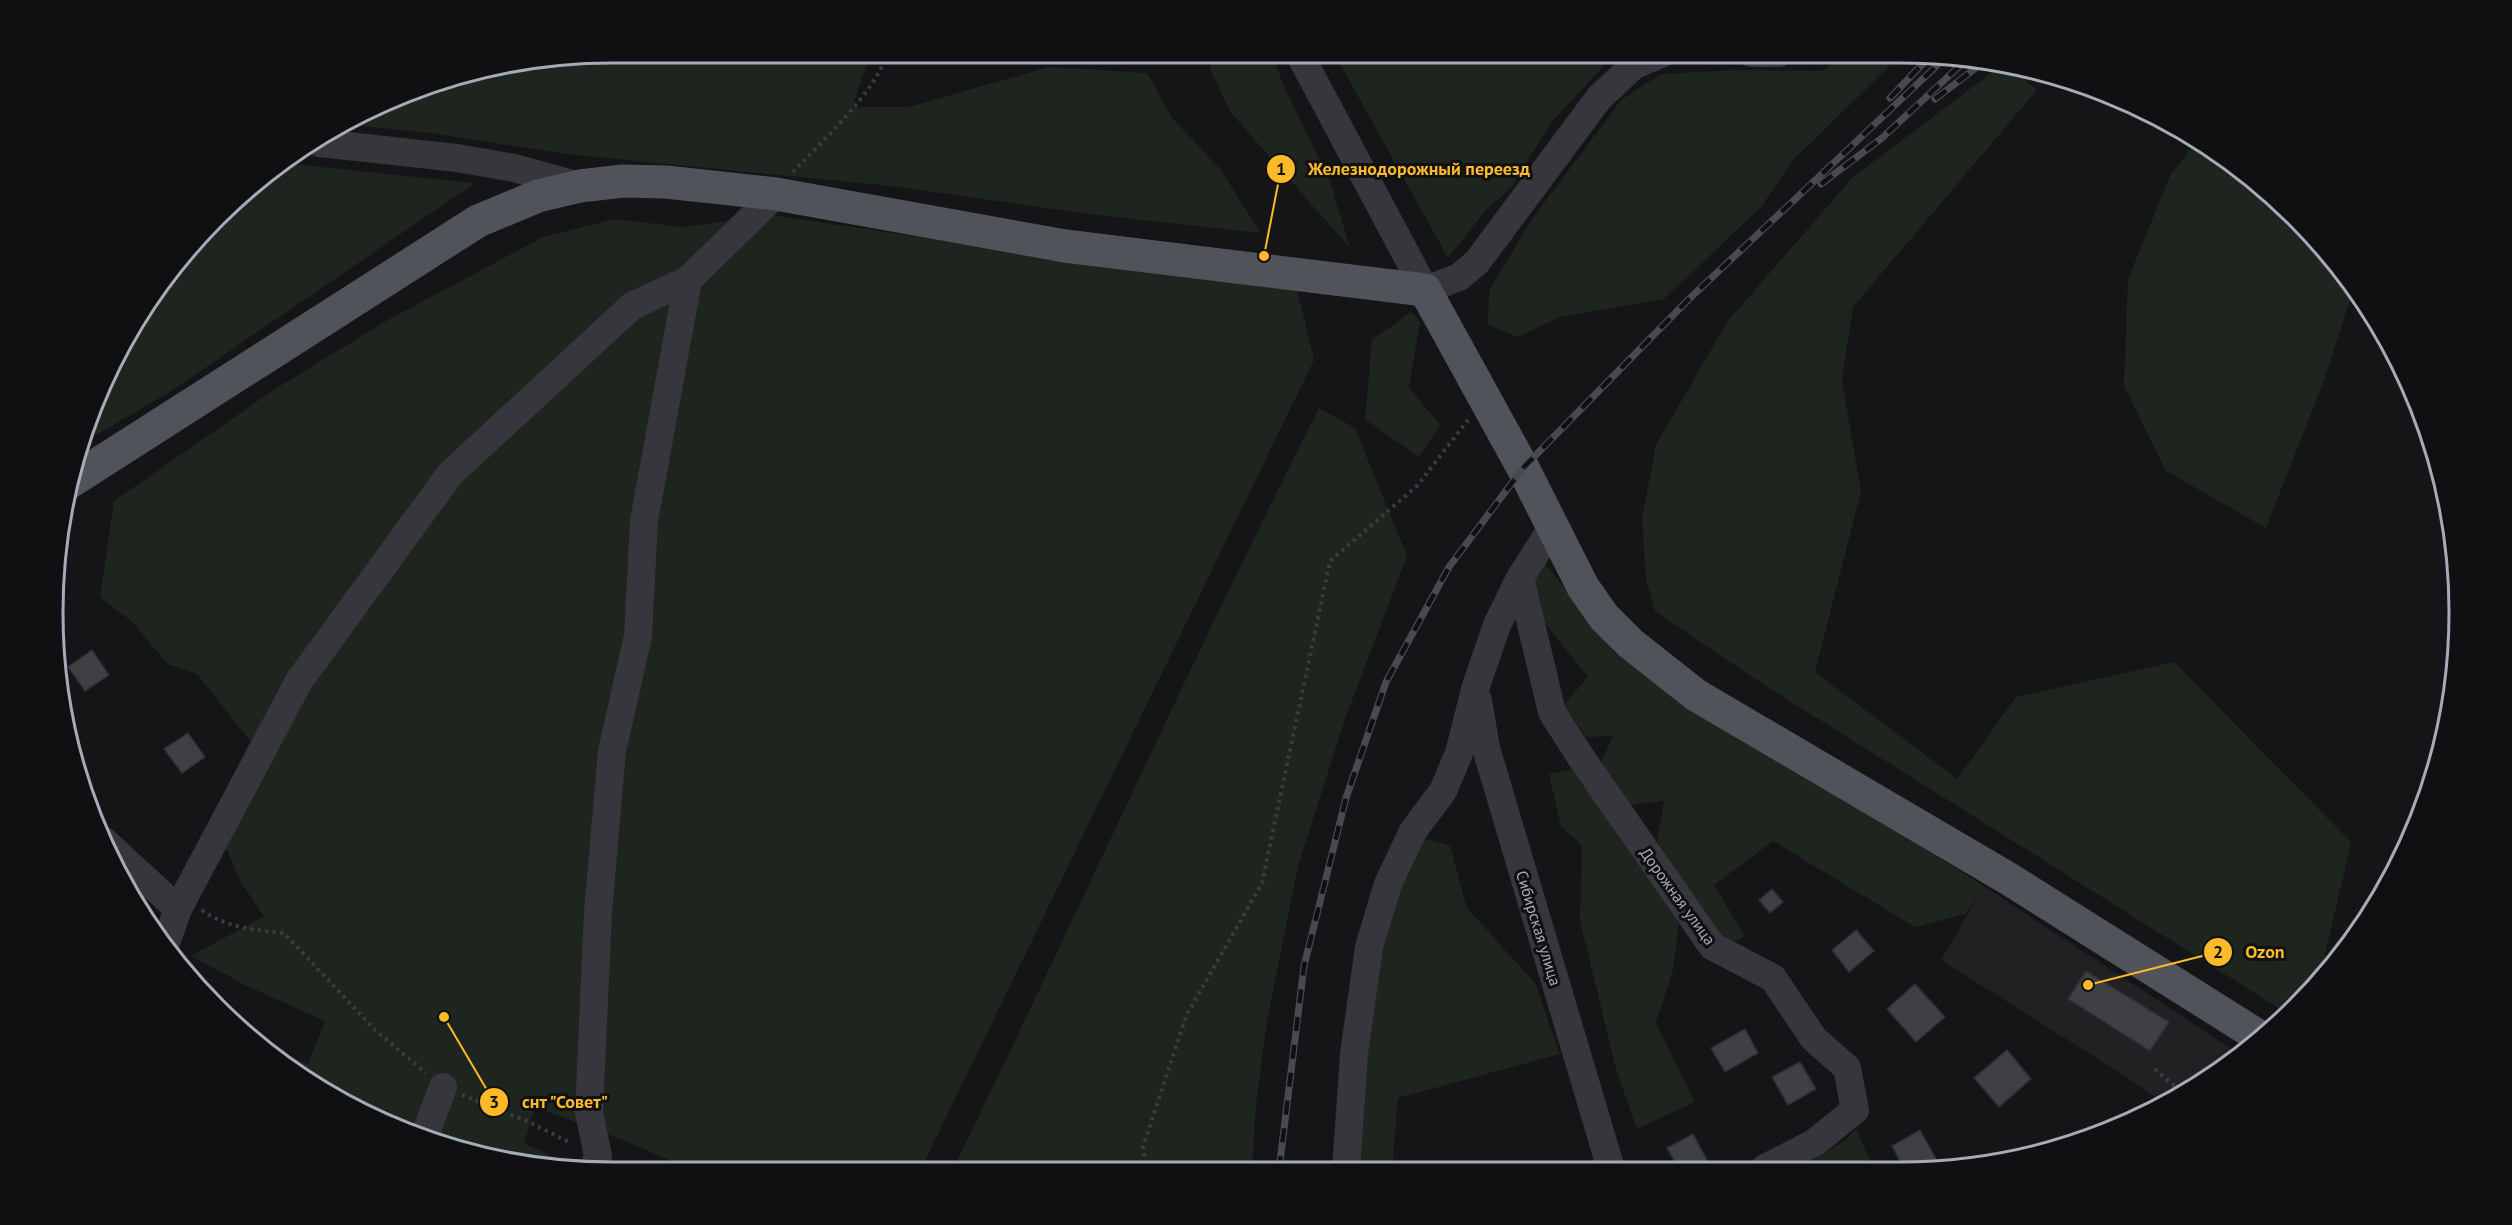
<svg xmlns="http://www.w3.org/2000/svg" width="2512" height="1225" font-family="'PT Sans',sans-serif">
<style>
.built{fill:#212124}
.green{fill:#1d251e}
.building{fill:#3f4044;stroke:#2f2f33;stroke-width:1.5}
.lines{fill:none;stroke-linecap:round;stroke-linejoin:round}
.path{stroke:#3c3d43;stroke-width:4;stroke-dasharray:3 4.5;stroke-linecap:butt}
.minor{stroke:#36363c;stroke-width:28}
.major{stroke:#51535b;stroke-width:33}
.rail-casing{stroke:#484a51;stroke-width:7}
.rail{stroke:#101012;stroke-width:4.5;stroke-dasharray:14;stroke-linecap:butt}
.labels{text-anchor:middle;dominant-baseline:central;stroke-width:6;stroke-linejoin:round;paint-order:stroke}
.street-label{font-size:16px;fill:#a6abb8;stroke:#101012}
.rim{fill:none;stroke:#a6abb8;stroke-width:3}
.leader{fill:none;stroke:#fcba28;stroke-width:2}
.callout-dot{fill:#fcba28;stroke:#101012;stroke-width:2}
.mark-label{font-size:18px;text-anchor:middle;font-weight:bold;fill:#111}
.callout-label{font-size:18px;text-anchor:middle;font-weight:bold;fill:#fcba28;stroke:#101012;stroke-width:6;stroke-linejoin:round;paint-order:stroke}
</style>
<rect width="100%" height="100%" fill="#151517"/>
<path class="built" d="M1984,886L2242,1056L2162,1102L2128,1078L1941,960Z"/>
<path class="green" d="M613,53H871L852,107H909L1049,67L1147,73L1172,118L1220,169L1261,233L1096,215L891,186L566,154L431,133L352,125L432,82Z
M1212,53H1272L1283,84L1329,179L1350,248L1231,113L1210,69Z
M1334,53H1624L1607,62L1550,124L1511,188L1486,210L1448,258Z
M1847,53H1897L1887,69L1793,160L1761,207L1664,299L1560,317L1518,337L1488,325L1489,291L1530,222L1621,100L1661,74L1736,70L1822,71Z
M2004,63L2037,90L1853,307L1842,380L1861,492L1815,672L1957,779L2016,697L2174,662L2351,842L2320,977L2285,1012L1755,679L1655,611L1646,579L1642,519L1656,445L1727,322L1852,178Z
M2197,140L2211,147L2296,217L2354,288L2323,383L2266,528L2166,471L2124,386L2128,279L2170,176Z
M282,163L475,183L170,392L82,443L95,398L147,302L271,168Z
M771,215L975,245L1296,285L1314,360L920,1171L698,1172L618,1138L535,1107L524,1143L579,1169L503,1162L398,1130L301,1078L260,1044L308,1064L325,1021L247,986L191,956L264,916L240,881L216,824L250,741L197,674L168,664L131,621L100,597L114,501L272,391L386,321L543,237L614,219L683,227Z
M1411,312L1420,322L1409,387L1440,425L1419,457L1365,419L1372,340Z
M1319,408L1355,428L1407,556L1345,719L1299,863L1267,1021L1256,1105L1252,1170L952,1171C1076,918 1191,660 1319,408Z
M1541,558L1615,653L1984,886L1966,914L1915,927L1773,841L1714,885L1745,936L1724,947L1657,841L1664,801L1616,806L1601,763L1613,736L1586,737L1564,705L1588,677L1526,600Z
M1573,769L1679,924L1673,970L1656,1023L1695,1102L1637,1129L1616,1069L1580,920L1582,845L1561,827L1549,774Z
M1422,838L1450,846L1467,908L1535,983L1560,1054L1398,1098L1392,1170H1355L1364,1027L1388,907Z
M1856,1129L1873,1168H1801L1844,1141Z
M1580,1161L1585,1169H1480Z"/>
<path class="building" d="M92,650L109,675L85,691L68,667Z
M188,733L205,757L182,773L164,749Z
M1772,889L1783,902L1770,913L1759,900Z
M1856,930L1874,951L1849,972L1832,950Z
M2086,971L2169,1022L2150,1051L2068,999Z
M1915,984L1945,1017L1916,1042L1887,1009Z
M1745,1029L1758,1053L1725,1072L1711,1048Z
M2007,1050L2031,1079L1999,1107L1974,1078Z
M1800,1062L1816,1089L1788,1105L1772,1077Z
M1920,1130L1941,1168H1904L1892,1146Z
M1693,1134L1709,1164L1701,1169H1679L1667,1148Z"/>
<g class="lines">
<path class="path" d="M793,172C817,146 882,86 886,53
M202,910C227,928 254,930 284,933L375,1030L426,1073
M2155,1069L2180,1091
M462,1095L529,1122L571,1143
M619,1163L647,1172
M1147,1171L1143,1147L1186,1016L1262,883L1330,561L1417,486L1468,420"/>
<path class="minor" d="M1299,53L1425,290L1459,277L1477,262L1599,98L1633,66L1663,53
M1751,53H1779
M320,143L457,158L514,168L580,186
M1520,578L1552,712L1582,759L1712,946L1773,978L1814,1039L1847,1068L1855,1110L1814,1143L1765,1168
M1478,700L1486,748L1611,1169
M104,841L178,909
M167,940L178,909L299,681L450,474L632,306L688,280L776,194
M424,1138L443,1087
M1346,1170L1354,1054L1369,947L1388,884L1413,831L1443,791L1459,753L1476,686L1497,625L1520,578L1552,528
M593,1171L598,1156L589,1112L598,912L612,751L638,636L644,521L688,280"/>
<path class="major" d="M70,482L478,221L538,196L580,186L623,181L666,182L776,194L1065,246L1425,290L1523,468L1583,587L1604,617L1630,643L1696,695L2009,879L2260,1037"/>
<defs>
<path id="rail" d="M1890,98L1930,56
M1935,99L1985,61
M1821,184L1882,138L1967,59
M1279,1170L1304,966L1346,798L1386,682L1449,567L1523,468L1689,299L1946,57"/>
</defs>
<use href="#rail" class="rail-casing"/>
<use href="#rail" class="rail"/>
</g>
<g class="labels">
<g class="street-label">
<text transform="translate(1678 896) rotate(54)">Дорожная улица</text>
<text transform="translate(1539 928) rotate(73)">Сибирская улица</text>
</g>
</g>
<path d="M0 0H2512V1225H0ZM612 63H1900A549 549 0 0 1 2449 612V613A549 549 0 0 1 1900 1162H612A549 549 0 0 1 63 613V612A549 549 0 0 1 612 63Z" fill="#101012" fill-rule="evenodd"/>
<path class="rim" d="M612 63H1900A549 549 0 0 1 2449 612V613A549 549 0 0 1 1900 1162H612A549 549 0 0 1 63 613V612A549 549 0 0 1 612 63Z"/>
<path class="leader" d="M1264 256L1281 169M2088 985L2218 952M444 1017L494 1102"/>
<g class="callout-dot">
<circle cx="1264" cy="256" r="6"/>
<circle cx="2088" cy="985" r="6"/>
<circle cx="444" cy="1017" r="6"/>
<circle cx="1281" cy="169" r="15"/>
<circle cx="2218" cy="952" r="15"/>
<circle cx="494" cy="1102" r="15"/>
</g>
<g class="mark-label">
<text x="1281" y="175">1</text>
<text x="2218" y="958">2</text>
<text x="494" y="1108">3</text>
</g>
<g class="callout-label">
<text x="1419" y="175">Железнодорожный переезд</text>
<text x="2265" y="958">Ozon</text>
<text x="565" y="1108">снт "Совет"</text>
</g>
</svg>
